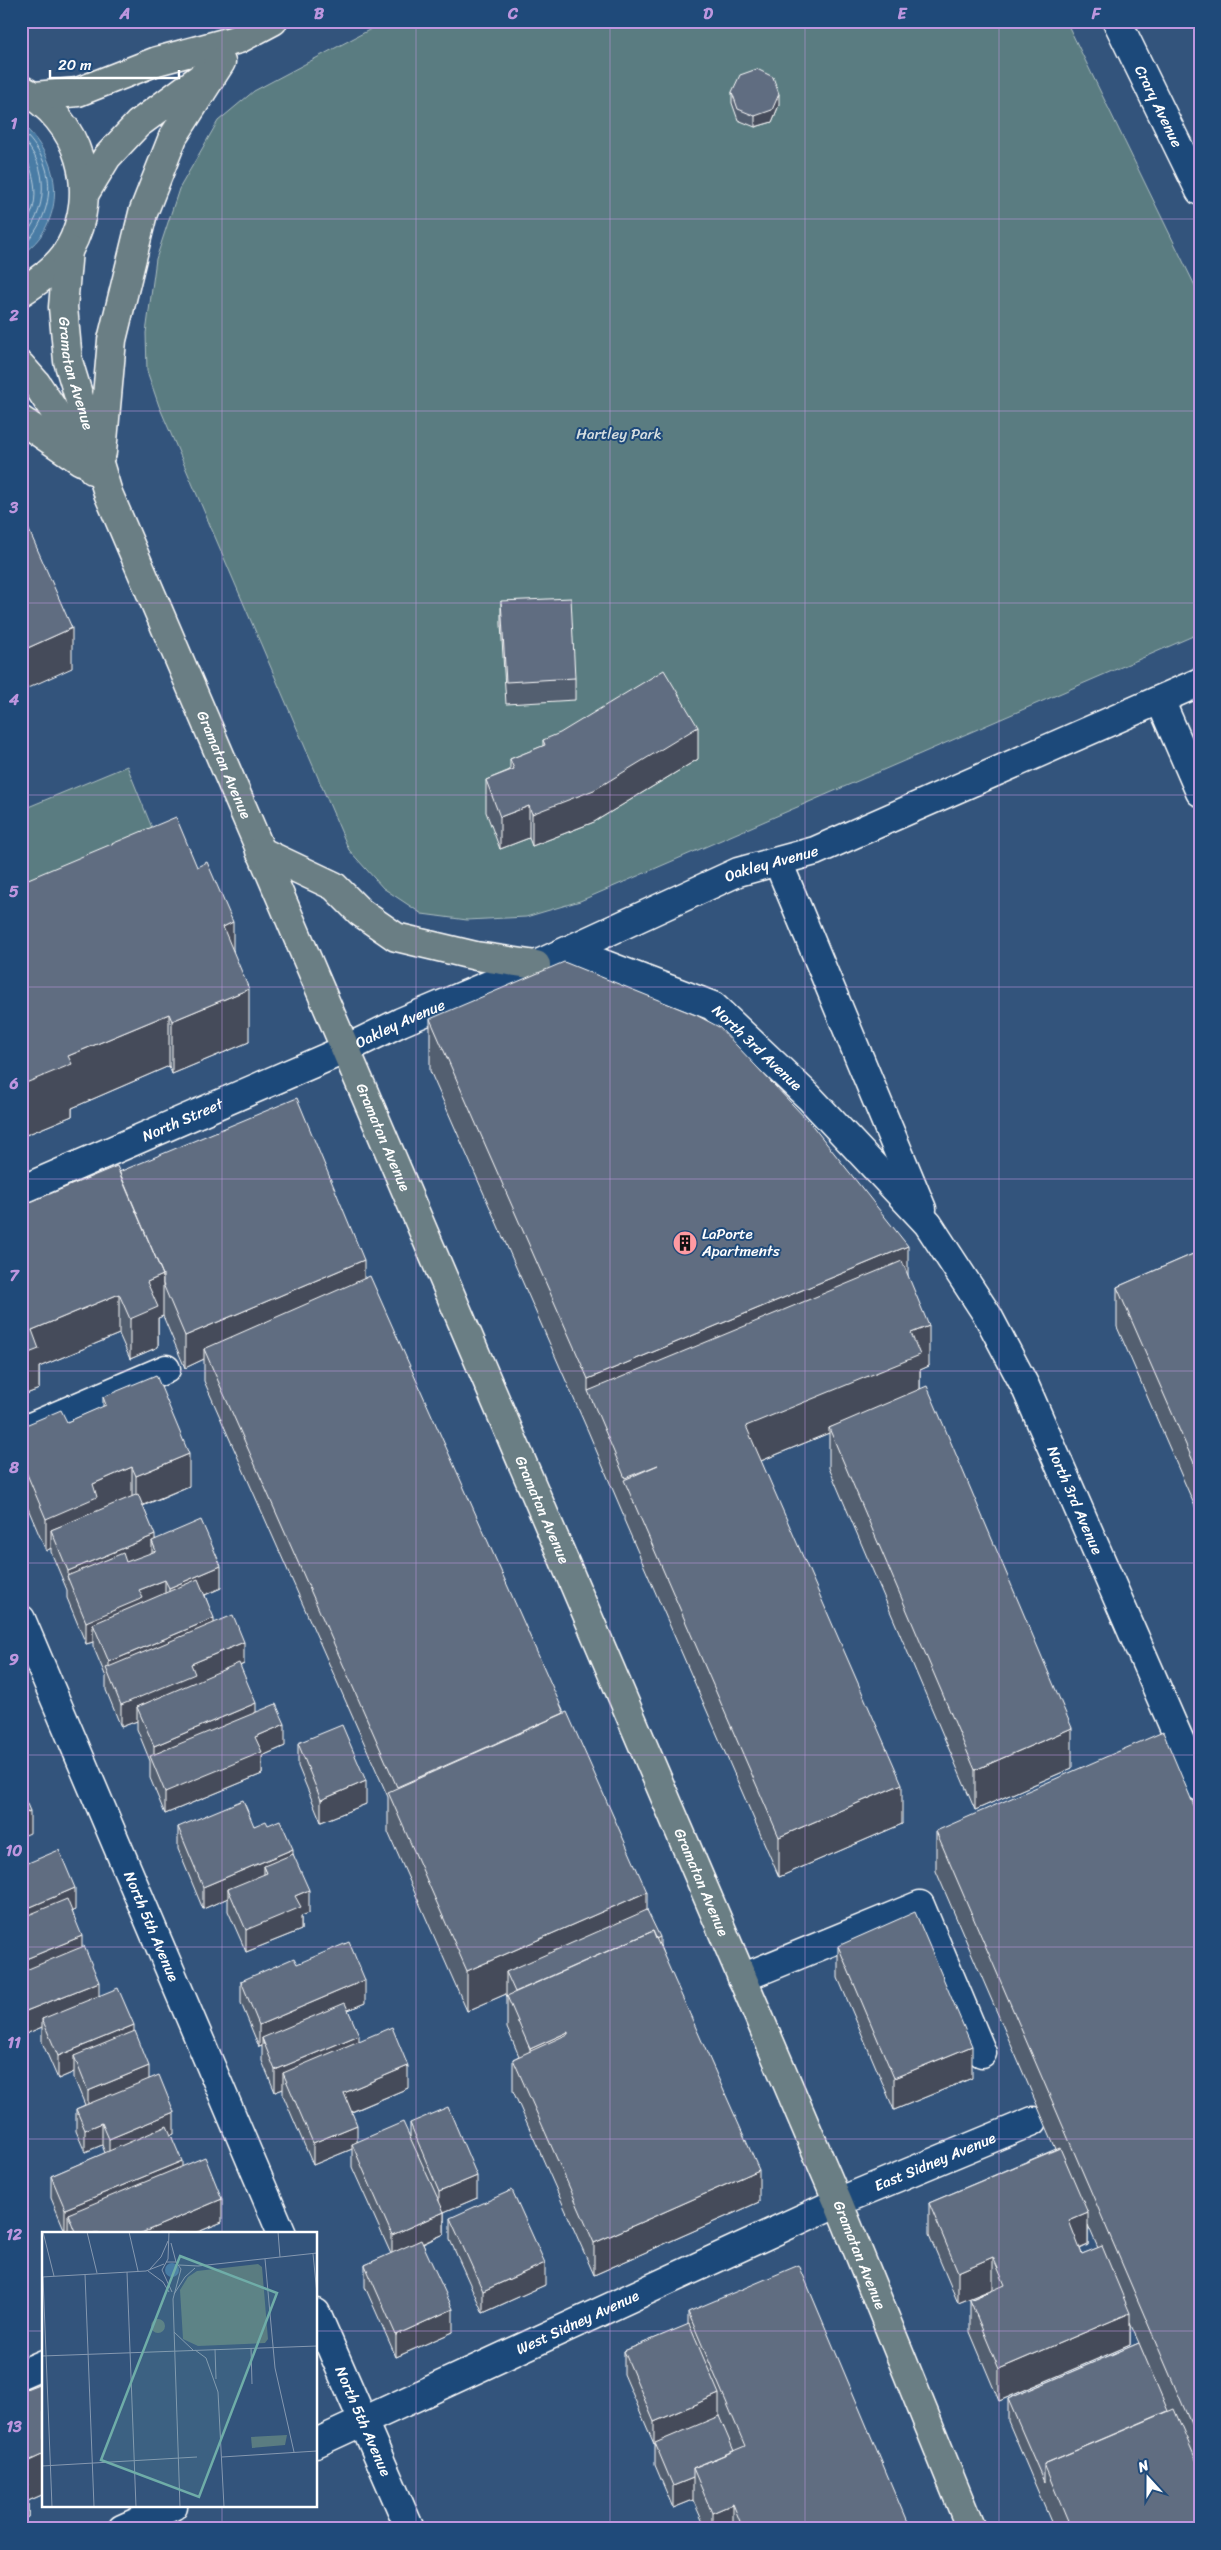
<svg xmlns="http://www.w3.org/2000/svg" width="1221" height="2550" font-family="Sriracha,sans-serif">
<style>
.green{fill:#5a7c81;stroke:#acbec0}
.water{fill:#487ca5;stroke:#91b0c9}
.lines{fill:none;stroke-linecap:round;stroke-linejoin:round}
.shore{stroke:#b6cbdb;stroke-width:1}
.minor-casing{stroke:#fff;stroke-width:31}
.major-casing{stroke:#fff;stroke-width:31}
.minor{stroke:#1f4a7a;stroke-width:28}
.major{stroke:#6b7e84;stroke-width:28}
.wall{fill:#535e6f;stroke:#fff;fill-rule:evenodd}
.shaded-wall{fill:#444c5a;stroke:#fff}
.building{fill:#616d81;stroke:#fff}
.grid{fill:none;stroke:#bd96df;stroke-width:1;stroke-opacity:0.55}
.labels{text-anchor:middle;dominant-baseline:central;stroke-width:4;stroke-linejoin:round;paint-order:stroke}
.street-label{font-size:15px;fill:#fff;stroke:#1f4a7a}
.park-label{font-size:15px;fill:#d6dee0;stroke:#1f4a7a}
.poi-label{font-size:15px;fill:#fff;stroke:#1f4a7a;text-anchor:start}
.inset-road{fill:none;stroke:#8598b0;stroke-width:1}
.view{fill:#6fada8;fill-opacity:0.15;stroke:#6fada8;stroke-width:2.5}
.inset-edge{fill:none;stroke:#fff;stroke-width:2.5}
.neatline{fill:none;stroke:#bd96df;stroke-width:2}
.grid-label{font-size:16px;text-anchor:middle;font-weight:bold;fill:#bd96df}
</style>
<rect width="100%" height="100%" fill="#33547c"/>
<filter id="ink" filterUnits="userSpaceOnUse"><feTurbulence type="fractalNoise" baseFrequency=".02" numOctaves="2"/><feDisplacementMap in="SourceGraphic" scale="10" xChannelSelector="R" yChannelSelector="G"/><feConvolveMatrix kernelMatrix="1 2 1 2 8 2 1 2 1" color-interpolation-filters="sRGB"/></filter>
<g filter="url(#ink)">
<path class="green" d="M386,21H1066L1200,296V633L580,901L526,917L467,920L422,914L383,888L349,850L159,406L147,371L146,333L156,259L179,189L218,121L254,91Z
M127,766L165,860L21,919V810Z"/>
<path class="water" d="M21,123C54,153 67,198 40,237C35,244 27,250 21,256Z"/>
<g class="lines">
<path class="shore" d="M21,130C60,166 56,213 21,249
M21,138C51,166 48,212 21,240
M21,149C36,172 43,207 21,229"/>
<defs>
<g id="minor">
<path id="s1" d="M1117,21L1200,191"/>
<path d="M1160,700L1200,792"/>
<path d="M778,862L922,1209"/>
<path id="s2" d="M550,964L598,962L713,1006L809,1097L928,1224L988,1316L1025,1386L1200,1787"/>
<path id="s3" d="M21,1190L344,1050L401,1022L536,965L738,872L815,851L1200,682"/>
<path d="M21,1431L166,1369"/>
<path id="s4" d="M21,1619L282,2234"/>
<path d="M742,1978L920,1905L982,2053"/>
<path id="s5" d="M316,2313L410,2529"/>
<path d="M21,2374L44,2364"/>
<path id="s6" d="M316,2443L838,2202L1033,2121"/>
<path d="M122,2529L173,2506"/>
</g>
<g id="major">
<path d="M21,89C80,119 101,191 69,249C58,267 39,281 21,292"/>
<path d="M35,96L78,92L157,61L239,39L273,21"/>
<path d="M85,193L107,157L138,124L207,73"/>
<path id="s7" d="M68,250L63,307L68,361L108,493L838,2202L971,2529"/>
<path d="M21,366L36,383L93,470"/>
<path d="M21,420L81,461"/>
<path d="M102,452L112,340L143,213L173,137L221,62"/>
<path d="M260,851L334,886L360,912L396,937L476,956L536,965"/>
</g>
</defs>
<use href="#minor" class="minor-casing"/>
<use href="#major" class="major-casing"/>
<use href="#minor" class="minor"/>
<use href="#major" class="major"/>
</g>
<path class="wall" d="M732,92L779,105L772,122L755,127L738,120L732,103Z
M501,601L575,678V700L506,704L501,624Z
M543,740L698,759L594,822L532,846L529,838L500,849L486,812V780L510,770V759L543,746Z
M233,950L249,1042L172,1074L169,1066L72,1108V1116L21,1137Z
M430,1019L908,1276L929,1366L920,1370V1389L1072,1768L975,1810L829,1468V1433L761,1461L902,1824L779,1877L624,1520V1516L588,1431L430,1071Z
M119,1172L364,1279L647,1910L660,1946L759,2202L594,2275L513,2091V2059L519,2056L507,2028V1997L506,1994L467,2011L388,1832V1797L204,1381V1359L185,1368L163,1316L158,1318V1347L130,1359L119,1334L39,1367V1389L21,1396V1206Z
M1200,1251V1518L1117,1327V1287Z
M103,1397L189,1486L143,1506L155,1539L221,1588L205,1595L214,1623L244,1664L240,1666L256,1712L285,1746L262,1756V1774L165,1814L150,1778V1761L137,1729V1721L121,1727L106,1690V1677L93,1646V1642L86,1644L67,1598V1590L51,1552V1548L46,1551L21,1492V1427L67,1422L103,1407Z
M298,1743L366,1804L321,1822L298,1766Z
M1200,1820V2529H1054L1008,2421V2399L1139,2343L1130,2323V2345L999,2401L970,2332V2300L993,2289L958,2303L929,2235V2203L1056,2149L936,1871V1831ZM1088,2225L1098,2248L1082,2254L1080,2249L1088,2245Z
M268,1825L293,1854L309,1913L301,1916V1930L246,1952L228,1911V1898L203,1909L178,1849V1827L254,1826Z
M21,1866L75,1910L72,1911L82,1947L99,1996L134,2031L149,2079L174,2134L171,2135L182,2167L222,2222L193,2234H68V2230L65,2231L51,2198V2176L105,2153L102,2145L85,2152L76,2131V2109L85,2105L74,2078V2072L58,2079L42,2042V2027L21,2036Z
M838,1946L972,2078L894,2110L838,1978Z
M297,1964L365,2003L348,2010L359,2041L408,2088L352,2112L357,2142L410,2137V2123L477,2198L444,2212V2234L423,2244L453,2332L396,2357L365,2287V2265L391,2254L352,2167V2149L313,2165L283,2095V2089L275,2092L262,2061V2046L259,2047L241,2003V1981Z
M450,2218L545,2285L483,2313L450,2240Z
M688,2312L910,2529H706L693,2500L673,2508L655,2465V2443L654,2444L624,2374V2351L688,2325Z
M44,2354V2494L28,2501V2517L21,2520V2391L41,2383V2355Z"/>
<path class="shaded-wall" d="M779,94V105L772,122L755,127V116Z
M72,628V668L21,691V651Z
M698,727V759L594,822L532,846V814Z
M529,806V838L500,849V817Z
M233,922V975L223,927Z
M249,989V1042L172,1074V1021Z
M169,1014V1066L72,1108V1116L21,1137V1085L68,1056Z
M908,1246V1298L588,1391V1379Z
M364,1260V1292L204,1349V1359L185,1368V1336Z
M163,1275V1316L158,1318V1347L130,1359V1319L147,1282Z
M119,1294V1334L39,1367V1389L21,1396V1356L32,1330Z
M929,1326V1366L920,1370V1395L829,1428V1433L746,1467V1426L911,1333Z
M189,1454V1486L136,1508V1476Z
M132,1467V1499L51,1530V1548L46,1551V1519L93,1484Z
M155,1535V1548L152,1541V1558L68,1580V1571Z
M221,1566V1588L169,1610V1588Z
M165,1580V1602L93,1624V1642L86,1644V1622L139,1590Z
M214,1618V1640L109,1675V1662Z
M244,1642V1664L195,1684L137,1707V1721L121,1727V1705L191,1664Z
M256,1703V1725L154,1764V1746Z
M285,1724V1746L262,1756V1774L165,1814V1792L255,1737Z
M1072,1728V1768L975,1810V1770Z
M366,1781V1804L321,1822V1800Z
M902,1784V1824L779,1877V1837Z
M30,1811V1833L21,1837V1815Z
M293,1849V1871L267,1873L264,1866V1884L228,1889V1898L203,1909V1887Z
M75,1888V1910L21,1933V1911Z
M309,1890V1913L301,1916V1930L246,1952V1930L295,1896Z
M647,1892V1932L506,1972V1994L467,2011V1971Z
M82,1936V1958L21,1984V1961Z
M660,1937V1960L518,2023V2001Z
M365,1980V2003L264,2045L262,2038V2046L259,2047V2025Z
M99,1982V2004L42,2019V2027L21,2036V2013Z
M134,2025V2047L74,2056V2072L58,2079V2056Z
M568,2032V2064L530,2080V2049Z
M359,2035V2057L283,2073V2089L275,2092V2070Z
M972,2046V2078L894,2110V2078Z
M149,2066V2088L88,2113V2091Z
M408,2066V2088L344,2115V2093Z
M174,2112V2134L109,2161V2139Z
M102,2123V2145L85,2152V2130Z
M357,2125V2147L352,2144V2149L313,2165V2143Z
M182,2161V2183L68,2214V2230L65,2231V2209Z
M759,2170V2202L594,2275V2243Z
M477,2176V2198L439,2214V2192Z
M222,2199V2222L193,2234H139Z
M444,2212V2234L392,2257V2235Z
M1088,2213V2245L1069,2253V2221Z
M993,2257V2289L958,2303V2272Z
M545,2263V2285L483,2313V2291Z
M453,2309V2332L396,2357V2335Z
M1130,2313V2345L999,2401V2369Z
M719,2394V2417L654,2444V2422Z
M44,2454V2494L28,2501V2517L21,2520L22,2464Z
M693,2478V2500L673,2508V2486Z
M733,2504V2529H712V2513Z"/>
<path class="building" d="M757,69L773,77L779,94L772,110L755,116L738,109L732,92L740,75Z
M21,512L72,628L21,651Z
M571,598L575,678L506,682L501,601Z
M664,670L698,727L594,790L532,814L529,806L500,817L486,780L514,769L510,759L545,745L543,740L560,733Z
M176,817L197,867L207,862L233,922L223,927L249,989L172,1021L169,1014L68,1056L72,1064L21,1085V882Z
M564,962L698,1016L719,1027L811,1124L908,1246L588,1379L430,1019Z
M297,1098L364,1260L185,1336L163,1284V1275L119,1172Z
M117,1166L163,1275L147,1282L158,1307L130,1319L119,1294L32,1330L39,1349L21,1356V1206Z
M1200,1251V1477L1117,1287Z
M902,1261L929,1326L911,1333L920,1355L746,1426L902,1784L779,1837L624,1480L658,1465L625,1478L588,1391Z
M370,1276L564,1713L397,1787L204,1349Z
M156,1375L189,1454L136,1476L132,1467L93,1484L97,1497L46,1519L21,1460V1427L61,1410L67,1422L106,1405L103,1397Z
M927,1386L1072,1728L975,1770L829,1428Z
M138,1494L155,1535L68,1571L51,1530Z
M201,1520L221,1566L169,1588L165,1580L139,1590L143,1598L86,1622L67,1576L123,1553L126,1562L156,1551L152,1541Z
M198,1579L214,1618L109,1662L93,1624Z
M233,1615L244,1642L191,1664L195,1674L121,1705L106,1668Z
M239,1663L256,1703L154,1746L137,1707Z
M276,1704L285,1724L255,1737L262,1752L165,1792L150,1756Z
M567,1712L647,1892L467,1971L388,1792Z
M342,1725L366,1781L321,1800L298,1743Z
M1163,1732L1200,1820V2445L936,1831Z
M21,1790L30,1811L21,1815Z
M243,1800L254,1826L266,1821L268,1825L280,1820L293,1849L203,1887L178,1827Z
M59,1850L75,1888L21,1911V1866Z
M293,1854L309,1890L295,1896L301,1907L246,1930L228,1889L267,1873L264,1866Z
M67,1899L82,1936L21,1961V1918Z
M647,1910L660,1937L656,1939L653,1931L515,1992L506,1972Z
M915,1912L972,2046L894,2078L838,1946Z
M653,1931L759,2170L594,2243L513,2059L568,2034V2032L530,2049L507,1996Z
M349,1942L365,1980L259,2025L241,1981L294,1958L297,1964Z
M84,1946L99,1982L21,2013V1972Z
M118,1988L134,2025L58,2056L42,2019Z
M345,2003L359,2035L275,2070L262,2038Z
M392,2027L408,2066L344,2093L357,2125L313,2143L283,2073Z
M135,2031L149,2066L88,2091L74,2056Z
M159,2075L174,2112L109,2139L102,2123L85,2130L76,2109Z
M448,2107L477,2176L439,2192L410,2123Z
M403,2122L444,2212L392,2235L352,2144Z
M167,2126L182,2161L65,2209L51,2176Z
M1060,2148L1088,2213L1069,2221L1082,2254L1102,2246L1130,2313L999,2369L970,2300L1005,2285L993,2257L958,2272L929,2203Z
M205,2157L222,2199L139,2234H76L68,2214Z
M512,2190L545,2263L483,2291L450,2218Z
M421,2240L453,2309L396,2335L365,2265Z
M799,2265L910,2529H743L733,2504L712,2513L693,2468L745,2446L688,2312Z
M689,2324L719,2394L654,2422L624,2351Z
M1139,2343L1168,2411L1044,2464V2482L1008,2399Z
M44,2354V2361L41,2355Z
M44,2382V2454L22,2464L21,2391Z
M1174,2409L1200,2469V2529H1071L1044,2464Z
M719,2416L734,2451L693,2468V2478L673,2486L655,2443Z
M21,2470L28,2485L21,2488Z"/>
</g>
<path class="grid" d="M222,21V2234M416,21V2529M610,21V2529M805,21V2529M999,21V2529M21,219H1200M21,411H1200M21,603H1200M21,795H1200M21,987H1200M21,1179H1200M21,1371H1200M21,1563H1200M21,1755H1200M21,1947H1200M21,2139H1200M21,2331H44M316,2331H1200M222,2506V2529"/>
<defs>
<symbol id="building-disc" viewBox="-11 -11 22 22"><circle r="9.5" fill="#ff9aa2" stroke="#1f4a7a"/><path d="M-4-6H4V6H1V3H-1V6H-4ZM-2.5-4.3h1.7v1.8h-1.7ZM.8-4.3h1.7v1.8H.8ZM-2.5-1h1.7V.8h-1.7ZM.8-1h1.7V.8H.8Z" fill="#111"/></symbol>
</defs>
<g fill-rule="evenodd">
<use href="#building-disc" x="671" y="1229" width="28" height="28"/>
</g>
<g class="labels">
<g class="street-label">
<text stroke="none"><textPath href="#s1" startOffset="95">Crary Avenue</textPath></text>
<text stroke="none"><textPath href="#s7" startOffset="125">Gramatan Avenue</textPath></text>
<text stroke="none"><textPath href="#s7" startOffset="545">Gramatan Avenue</textPath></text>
<text stroke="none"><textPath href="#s3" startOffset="819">Oakley Avenue</textPath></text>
<text stroke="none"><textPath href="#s3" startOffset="414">Oakley Avenue</textPath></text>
<text stroke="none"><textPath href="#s2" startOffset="232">North 3rd Avenue</textPath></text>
<text stroke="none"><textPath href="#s3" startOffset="176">North Street</textPath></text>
<text stroke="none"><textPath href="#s7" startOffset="950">Gramatan Avenue</textPath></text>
<text stroke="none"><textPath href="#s2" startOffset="791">North 3rd Avenue</textPath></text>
<text stroke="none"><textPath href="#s7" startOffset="1355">Gramatan Avenue</textPath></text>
<text stroke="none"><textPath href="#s7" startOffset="1760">Gramatan Avenue</textPath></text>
<text stroke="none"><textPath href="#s4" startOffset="334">North 5th Avenue</textPath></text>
<text stroke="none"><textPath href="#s6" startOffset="680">East Sidney Avenue</textPath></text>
<text stroke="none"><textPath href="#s7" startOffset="2165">Gramatan Avenue</textPath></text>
<text stroke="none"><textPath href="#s6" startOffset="288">West Sidney Avenue</textPath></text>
<text stroke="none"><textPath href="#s5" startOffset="118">North 5th Avenue</textPath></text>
</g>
<g class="park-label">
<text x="619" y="434">Hartley Park</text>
</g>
<g class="poi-label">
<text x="702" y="1234">LaPorte<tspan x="702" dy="17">Apartments</tspan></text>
</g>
</g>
<g transform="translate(42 2232)">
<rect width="275" height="275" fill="#33547c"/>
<path d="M216,32L220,35L226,107L223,111L156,114L141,107L138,58L146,45L155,39ZM109 94a7 7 0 1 1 14 0a7 7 0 1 1-14 0ZM245,203L243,213L210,216L209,205Z" fill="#5a7c81"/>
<path d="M123 38a7 7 0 1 1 14 0a7 7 0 1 1-14 0Z" fill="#487ca5"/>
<path class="inset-road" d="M1,0L12,44M45,0L55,41M87,0L96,39M127,0L126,27L120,38L130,60M236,0L238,25M129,11L134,30M271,22L275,62M223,27L233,136L252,220M124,30H134L139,37L131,67L138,275M137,33L156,34L275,21M108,37L119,25L126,9M106,39L121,50L127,60M85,40L94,275M43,42L52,275M0,45L104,39L122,32M1,45L10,275M132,62L143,45L153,36M132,100L151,118M209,116L210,152M173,117L174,147M153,118L164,126L176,160L182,275M0,124L275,114M180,225L275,219M0,234L155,225"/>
<path class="view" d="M138,24L235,61L157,265L59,228Z"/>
<rect width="275" height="275" class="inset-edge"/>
</g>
<rect width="1221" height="2550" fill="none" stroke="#1f4a7a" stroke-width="55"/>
<g transform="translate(1148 2478) rotate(339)" stroke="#1f4a7a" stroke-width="4" paint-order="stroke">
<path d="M0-4L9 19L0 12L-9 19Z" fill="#ffffff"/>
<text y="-8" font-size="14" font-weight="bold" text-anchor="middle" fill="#ffffff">N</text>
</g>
<path d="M50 70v8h129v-8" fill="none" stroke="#ffffff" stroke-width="2.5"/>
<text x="58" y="70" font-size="15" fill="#ffffff" stroke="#1f4a7a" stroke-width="4" paint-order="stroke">20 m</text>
<rect x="28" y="28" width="1166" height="2494" class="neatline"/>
<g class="grid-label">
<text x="125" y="19">A</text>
<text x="319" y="19">B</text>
<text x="513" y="19">C</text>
<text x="708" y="19">D</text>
<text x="902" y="19">E</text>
<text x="1096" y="19">F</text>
<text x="14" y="129">1</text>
<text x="14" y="321">2</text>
<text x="14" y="513">3</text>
<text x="14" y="705">4</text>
<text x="14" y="897">5</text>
<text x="14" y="1089">6</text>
<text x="14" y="1281">7</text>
<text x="14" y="1473">8</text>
<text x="14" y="1665">9</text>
<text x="14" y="1856">10</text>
<text x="14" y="2048">11</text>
<text x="14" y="2240">12</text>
<text x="14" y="2432">13</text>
</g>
</svg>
